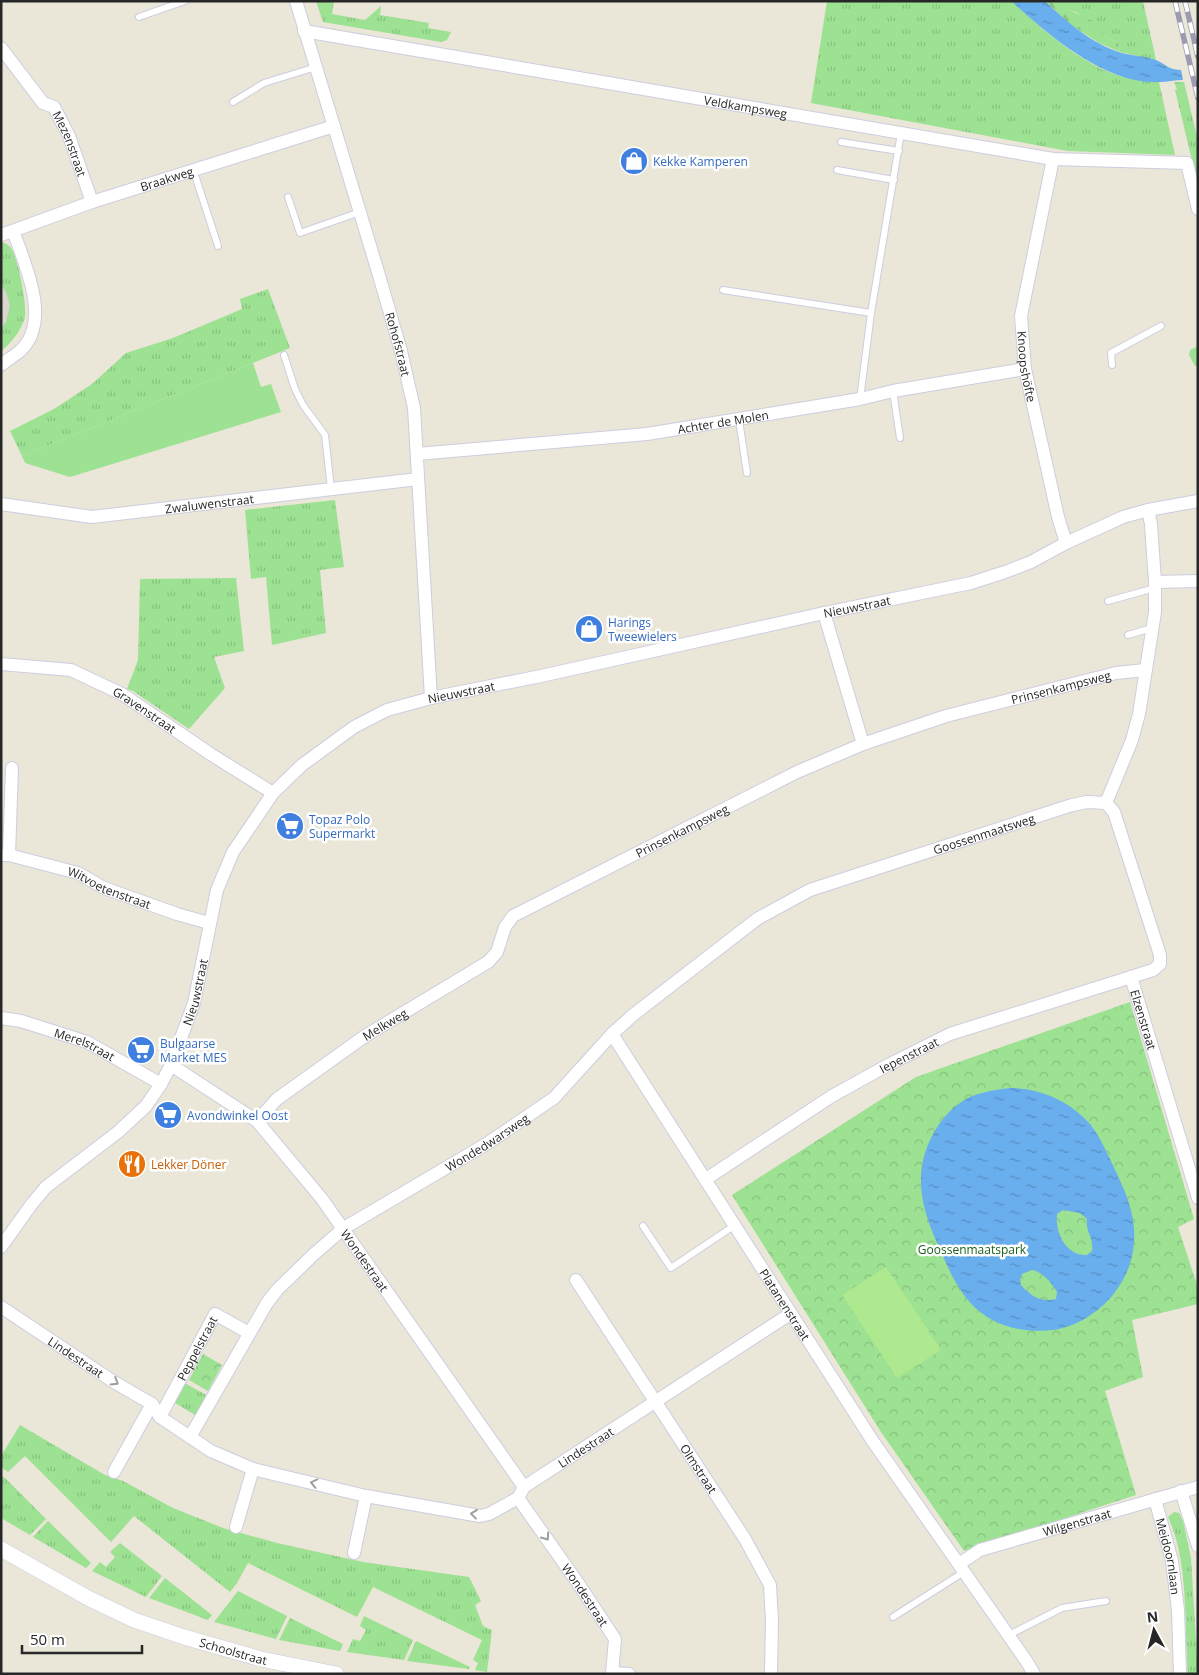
<svg xmlns="http://www.w3.org/2000/svg" width="1199" height="1675" font-family="'Open Sans',sans-serif">
<style>
.grass{fill:url(#grass-tufts)}
.forest{fill:url(#forest-firs)}
.park{fill:url(#park-crowns)}
.garden{fill:#9de193}
.pitch{fill:#afe98f}
.plaza{fill:#dad8ce}
.water{fill:url(#water-ripples);fill-rule:evenodd}
.lines{fill:none;stroke-linecap:round;stroke-linejoin:round}
.service-casing{stroke:#cdcde0;stroke-width:8}
.minor-casing{stroke:#cdcde0;stroke-width:14}
.tertiary-casing{stroke:#cdcde0;stroke-width:16}
.service{stroke:#fff;stroke-width:6}
.minor{stroke:#fff;stroke-width:12}
.tertiary{stroke:#fff;stroke-width:15}
.rail-casing{stroke:#9c9bb1;stroke-width:5.5}
.rail{stroke:#fff;stroke-width:4;stroke-dasharray:11;stroke-linecap:butt}
.oneway{stroke:#9e9e9e}
.labels{text-anchor:middle;dominant-baseline:central;stroke-width:5;stroke-linejoin:round;paint-order:stroke}
.street-label{font-size:12px;fill:#272727;stroke:#fff}
.shop-label{font-size:12px;fill:#366cbe;stroke:#fff;text-anchor:start}
.food-label{font-size:12px;fill:#c56008;stroke:#fff;text-anchor:start}
.park-label{font-size:12px;fill:#196119;stroke:#fff}
</style>
<defs>
<pattern id="grass-tufts" width="24" height="20" patternUnits="userSpaceOnUse" patternTransform="scale(1.25)"><rect width="24" height="20" fill="#9de193"/><path d="M3 7l-1-3M5 7V3M7 7l1-3M15 17l-1-3M17 17v-4M19 17l1-3" fill="none" stroke="#87c17f"/></pattern>
<pattern id="forest-firs" width="22" height="20" patternUnits="userSpaceOnUse" patternTransform="scale(1.25)"><rect width="22" height="20" fill="#9de193"/><path d="M5 1l3.5 6h-7zM16 11l3.5 6h-7z" fill="#87c17f"/></pattern>
<pattern id="park-crowns" width="20" height="18" patternUnits="userSpaceOnUse" patternTransform="scale(1.25)"><rect width="20" height="18" fill="#9de193"/><path d="M2 6a3 3 0 1 1 6 0M12 15a3 3 0 1 1 6 0" fill="none" stroke="#87c17f"/></pattern>
<pattern id="water-ripples" width="26" height="14" patternUnits="userSpaceOnUse" patternTransform="scale(1.25)"><rect width="26" height="14" fill="#69aeed"/><path d="M2 4q2-2 4 0t4 0M15 11q2-2 4 0t4 0" fill="none" stroke="#568ec0"/></pattern>
</defs>
<rect width="100%" height="100%" fill="#eae6d8"/>
<path class="grass" d="M316,1H334L332,14L365,20L381,6L380,15L429,23L428,28L451,32L447,40L441,42L323,22Z
M827,1H1011C1043,29 1076,60 1117,75C1131,79 1145,81 1159,82L1175,155L1068,151L811,103Z
M1056,1H1143L1156,60L1120,52L1118,42L1105,37L1078,13L1062,7Z
M1174,82H1184L1198,141V185L1175,90L1177,89Z
M1,242C5,243 8,244 11,248C18,258 27,304 25,316C23,328 11,344 1,351Z
M268,289L290,348L22,456L10,431L54,409L92,384L126,353L173,338L242,309L240,299Z
M1198,346V366H1195L1189,355L1190,350Z
M335,500L344,567L320,570L326,633L272,645L266,577L251,579L245,510Z
M236,578L244,651L214,657L225,688L189,729L133,691L127,689L138,660L140,579Z
M183,1382L208,1396L195,1415L172,1401Z
M20,1425L105,1475L123,1481L173,1508L223,1528L277,1543L363,1562L469,1577L481,1601L475,1605L483,1626L492,1630L487,1672L475,1670L478,1663L473,1660L482,1640L373,1587L357,1617L248,1563L237,1583L230,1592L134,1516L111,1542L25,1456L8,1472L1,1467V1456Z
M4,1477L46,1519L30,1535L1,1518V1478Z
M1174,1512L1179,1513L1183,1521L1191,1558L1198,1674H1188C1184,1624 1189,1562 1168,1517Z
M48,1521L91,1563L86,1568L33,1537Z
M120,1543L162,1576L146,1597L92,1571L100,1562L106,1567L115,1557L110,1552Z
M165,1578L212,1615L208,1620L149,1598Z
M238,1591L287,1616L276,1639L214,1622Z
M364,1616L413,1640L404,1660L347,1652L353,1639L360,1641L366,1630L360,1626Z
M290,1618L343,1644L340,1651L279,1640Z
M416,1641L470,1667L469,1669L407,1661Z"/>
<path class="forest" d="M1045,1H1056C1072,16 1094,13 1105,37L1118,42L1120,52L1099,43L1071,25Z"/>
<path class="park" d="M1130,1002L1194,1219L1178,1227L1198,1288V1304L1132,1320L1143,1377L1105,1391L1136,1495L964,1551L881,1432L732,1195L916,1077Z
M203,1354L222,1365L208,1391L189,1380Z"/>
<path class="garden" d="M253,363L261,387L271,384L281,412L70,477L25,463L22,456Z"/>
<path class="pitch" d="M886,1267L941,1350L897,1378L842,1295Z"/>
<path class="plaza" d="M1,285L6,292L10,306L6,322L1,328Z"/>
<path class="water" d="M1011,1H1045C1067,22 1092,44 1122,53C1133,56 1146,56 1156,60C1167,65 1167,69 1181,70L1183,80C1175,80 1167,82 1160,82C1105,85 1049,35 1011,1Z
M1010,1088C1040,1088 1070,1101 1090,1124C1101,1138 1109,1157 1117,1174C1127,1195 1136,1218 1134,1242C1132,1285 1095,1324 1053,1330C1027,1333 999,1328 979,1311C961,1296 951,1275 942,1254C932,1232 921,1207 921,1182C920,1151 938,1115 966,1099C980,1092 994,1090 1010,1088ZM1063,1210L1080,1213L1087,1219C1085,1231 1094,1238 1092,1251L1087,1255C1066,1256 1055,1233 1057,1214ZM1032,1270C1043,1272 1051,1282 1057,1292L1056,1299C1041,1303 1031,1296 1021,1285L1020,1280L1022,1274Z"/>
<g class="lines">
<defs>
<path id="service" d="M139,17L185,1
M233,102L264,83L316,67
M841,142L899,151
M193,169L218,246
M837,170L894,180
M288,197L300,233L360,212
M723,290L871,313L860,399
M871,313L901,133
M284,355L295,389L303,405L325,435L331,489
M1112,365L1111,353L1161,326
M893,391L900,438
M739,420L747,473
M1108,601L1155,588
M1128,635L1152,628
M643,1226L671,1268L735,1225
M893,1617L964,1572
M1009,1635L1062,1608L1106,1601"/>
<g id="minor">
<path id="s1" d="M296,1L378,272L401,351L414,408L431,698"/>
<path id="s2" d="M304,31L1053,159L1187,163L1198,209"/>
<path id="s3" d="M1,48L43,103L54,107L69,136L92,202"/>
<path id="s4" d="M1053,159L1021,316L1025,369L1058,517L1066,543"/>
<path id="s5" d="M1,235L92,202L334,126"/>
<path d="M1,365C7,360 14,356 20,351C52,322 25,264 13,231"/>
<path id="s6" d="M417,454L647,434L860,399L893,391L1025,369"/>
<path id="s7" d="M1,504L92,517L418,479"/>
<path d="M1155,582L1198,581"/>
<path d="M824,613L863,744"/>
<path id="s8" d="M1,664L71,670L122,694L212,755L273,793"/>
<path id="s9" d="M1106,803L1114,812L1160,955V964L1153,970L1131,977L1198,1198"/>
<path id="s10" d="M1,855H9L78,873L104,888L177,914L209,923"/>
<path d="M9,855L12,768"/>
<path id="s11" d="M1,1018L21,1021L87,1042L161,1084"/>
<path id="s12" d="M612,1034L872,1440L1027,1662L1034,1674"/>
<path id="s13" d="M171,1065L257,1121L322,1199L524,1487"/>
<path id="s14" d="M257,1121L277,1099L365,1036L488,962L497,952L505,927L513,916L797,772L863,744L946,716L1116,673L1145,670"/>
<path id="s15" d="M706,1179L832,1096L888,1065L950,1034L1131,977"/>
<path id="s16" d="M1,1247L31,1205L46,1187L118,1132L146,1106L161,1084L171,1065L194,1003L217,890L233,852L273,793L302,765L354,727L387,710L431,698L541,676L824,613L971,583L1005,572L1031,562L1066,543L1123,517L1148,510L1198,501"/>
<path id="s17" d="M576,1280L745,1539L770,1585L772,1620L771,1674"/>
<path id="s18" d="M1,1307L114,1382L152,1404L160,1417L211,1451L253,1469L366,1496L480,1516L489,1514L518,1498L524,1487L790,1314"/>
<path id="s19" d="M160,1417L215,1314L249,1333"/>
<path id="s20" d="M190,1437L267,1303L277,1290L313,1255L344,1228L488,1143L554,1098L612,1034L633,1015L757,919L810,890L1072,805L1087,802L1106,803L1132,740L1139,714L1155,612V582L1151,524L1148,510"/>
<path d="M114,1472L152,1404"/>
<path d="M1181,1491L1198,1546"/>
<path id="s21" d="M518,1498L578,1583L615,1639L612,1674"/>
<path id="s22" d="M1155,1499L1172,1561L1178,1610L1180,1674"/>
<path d="M236,1527L253,1469"/>
<path d="M354,1553L366,1496"/>
<path id="s23" d="M959,1564L980,1550L1198,1487"/>
<path d="M612,1673L629,1674"/>
</g>
<g id="tertiary">
<path id="s24" d="M1,1549L88,1598L134,1620L184,1637L261,1659L336,1674"/>
</g>
</defs>
<use href="#service" class="service-casing"/>
<use href="#minor" class="minor-casing"/>
<use href="#tertiary" class="tertiary-casing"/>
<use href="#service" class="service"/>
<use href="#minor" class="minor"/>
<use href="#tertiary" class="tertiary"/>
<defs>
<path id="rail" d="M1175,1L1198,98
M1185,1L1198,57"/>
</defs>
<use href="#rail" class="rail-casing"/>
<use href="#rail" class="rail"/>
</g>
<defs><path id="oneway-chevron" d="M-2-3.5L2.5 0L-2 3.5" fill="none" stroke-width="1.6" stroke-linecap="round" stroke-linejoin="round" transform="scale(1.25)"/></defs>
<g class="oneway">
<use href="#oneway-chevron" transform="translate(115 1382) rotate(32)"/>
<use href="#oneway-chevron" transform="translate(314 1483) rotate(-167)"/>
<use href="#oneway-chevron" transform="translate(474 1514) rotate(-173)"/>
<use href="#oneway-chevron" transform="translate(546 1537) rotate(55)"/>
</g>
<defs>
<symbol id="shop-disc" viewBox="-11 -11 22 22"><circle r="9.5" fill="#3f7fe0" stroke="#fff"/><path d="M-5-2.5h2.3a2.7 3.5 0 0 1 5.4 0H5L5.5 6h-11ZM-1.5-2.5h3a1.5 2.3 0 0 0-3 0Z" fill="#fff"/></symbol>
<symbol id="supermarket-disc" viewBox="-11 -11 22 22"><circle r="9.5" fill="#3f7fe0" stroke="#fff"/><path d="M-6-5.5h2.5l.6 2H6L4.5 2H-2.5L-4.4-4H-6ZM-1.5 3.2a1.3 1.3 0 1 0 .1 0ZM3 3.2a1.3 1.3 0 1 0 .1 0Z" fill="#fff"/></symbol>
<symbol id="restaurant-disc" viewBox="-11 -11 22 22"><circle r="9.5" fill="#e8710a" stroke="#fff"/><path d="M-5-6h1v4h1v-4h1v4h1v-4h1v5L-1.5 .5V6h-2V.5L-5-1ZM5-6V6H3V1.5H1.5Q1.5-4 5-6Z" fill="#fff"/></symbol>
</defs>
<g fill-rule="evenodd">
<use href="#shop-disc" x="618" y="145" width="32" height="32"/>
<use href="#shop-disc" x="573" y="613" width="32" height="32"/>
<use href="#supermarket-disc" x="274" y="810" width="32" height="32"/>
<use href="#supermarket-disc" x="125" y="1034" width="32" height="32"/>
<use href="#supermarket-disc" x="152" y="1099" width="32" height="32"/>
<use href="#restaurant-disc" x="116" y="1148" width="32" height="32"/>
</g>
<g class="labels">
<g class="street-label">
<text stroke="none"><textPath href="#s2" startOffset="448">Veldkampsweg</textPath></text>
<text stroke="none"><textPath href="#s3" startOffset="121">Mezenstraat</textPath></text>
<text stroke="none"><textPath href="#s5" startOffset="175">Braakweg</textPath></text>
<text stroke="none"><textPath href="#s1" startOffset="358">Rohofstraat</textPath></text>
<text stroke="none"><textPath href="#s4" startOffset="211">Knoopshöfte</textPath></text>
<text stroke="none"><textPath href="#s6" startOffset="308">Achter de Molen</textPath></text>
<text stroke="none"><textPath href="#s7" startOffset="210">Zwaluwenstraat</textPath></text>
<text stroke="none"><textPath href="#s16" startOffset="1169">Nieuwstraat</textPath></text>
<text stroke="none"><textPath href="#s14" startOffset="931">Prinsenkampsweg</textPath></text>
<text stroke="none"><textPath href="#s16" startOffset="764">Nieuwstraat</textPath></text>
<text stroke="none"><textPath href="#s8" startOffset="154">Gravenstraat</textPath></text>
<text stroke="none"><textPath href="#s14" startOffset="524">Prinsenkampsweg</textPath></text>
<text stroke="none"><textPath href="#s20" startOffset="1024">Goossenmaatsweg</textPath></text>
<text stroke="none"><textPath href="#s10" startOffset="114">Witvoetenstraat</textPath></text>
<text stroke="none"><textPath href="#s16" startOffset="329">Nieuwstraat</textPath></text>
<text stroke="none"><textPath href="#s9" startOffset="248">Elzenstraat</textPath></text>
<text stroke="none"><textPath href="#s14" startOffset="161">Melkweg</textPath></text>
<text stroke="none"><textPath href="#s11" startOffset="88">Merelstraat</textPath></text>
<text stroke="none"><textPath href="#s15" startOffset="238">Iepenstraat</textPath></text>
<text stroke="none"><textPath href="#s20" startOffset="429">Wondedwarsweg</textPath></text>
<text stroke="none"><textPath href="#s13" startOffset="279">Wondestraat</textPath></text>
<text stroke="none"><textPath href="#s12" startOffset="321">Platanenstraat</textPath></text>
<text stroke="none"><textPath href="#s19" startOffset="78">Peppelstraat</textPath></text>
<text stroke="none"><textPath href="#s18" startOffset="90">Lindestraat</textPath></text>
<text stroke="none"><textPath href="#s18" startOffset="662">Lindestraat</textPath></text>
<text stroke="none"><textPath href="#s17" startOffset="225">Olmstraat</textPath></text>
<text stroke="none"><textPath href="#s23" startOffset="126">Wilgenstraat</textPath></text>
<text stroke="none"><textPath href="#s22" startOffset="59">Meidoornlaan</textPath></text>
<text stroke="none"><textPath href="#s21" startOffset="118">Wondestraat</textPath></text>
<text stroke="none"><textPath href="#s24" startOffset="255">Schoolstraat</textPath></text>
</g>
<g class="shop-label">
<text x="653" y="161">Kekke Kamperen</text>
<text x="608" y="622">Harings<tspan x="608" dy="14">Tweewielers</tspan></text>
<text x="309" y="819">Topaz Polo<tspan x="309" dy="14">Supermarkt</tspan></text>
<text x="160" y="1043">Bulgaarse<tspan x="160" dy="14">Market MES</tspan></text>
<text x="187" y="1115">Avondwinkel Oost</text>
</g>
<g class="food-label">
<text x="151" y="1164">Lekker Döner</text>
</g>
<g class="park-label">
<text x="972" y="1249">Goossenmaatspark</text>
</g>
</g>
<rect width="1199" height="1675" fill="none" stroke="#272727" stroke-width="5"/>
<g transform="translate(1154 1630) rotate(353)" stroke="#ffffff" stroke-width="4" paint-order="stroke">
<path d="M0-4L9 19L0 12L-9 19Z" fill="#272727"/>
<text y="-8" font-size="14" font-weight="bold" text-anchor="middle" fill="#272727">N</text>
</g>
<path d="M22 1645v8h120v-8" fill="none" stroke="#272727" stroke-width="2.5"/>
<text x="30" y="1645" font-size="15" fill="#272727" stroke="#ffffff" stroke-width="4" paint-order="stroke">50 m</text>
</svg>
